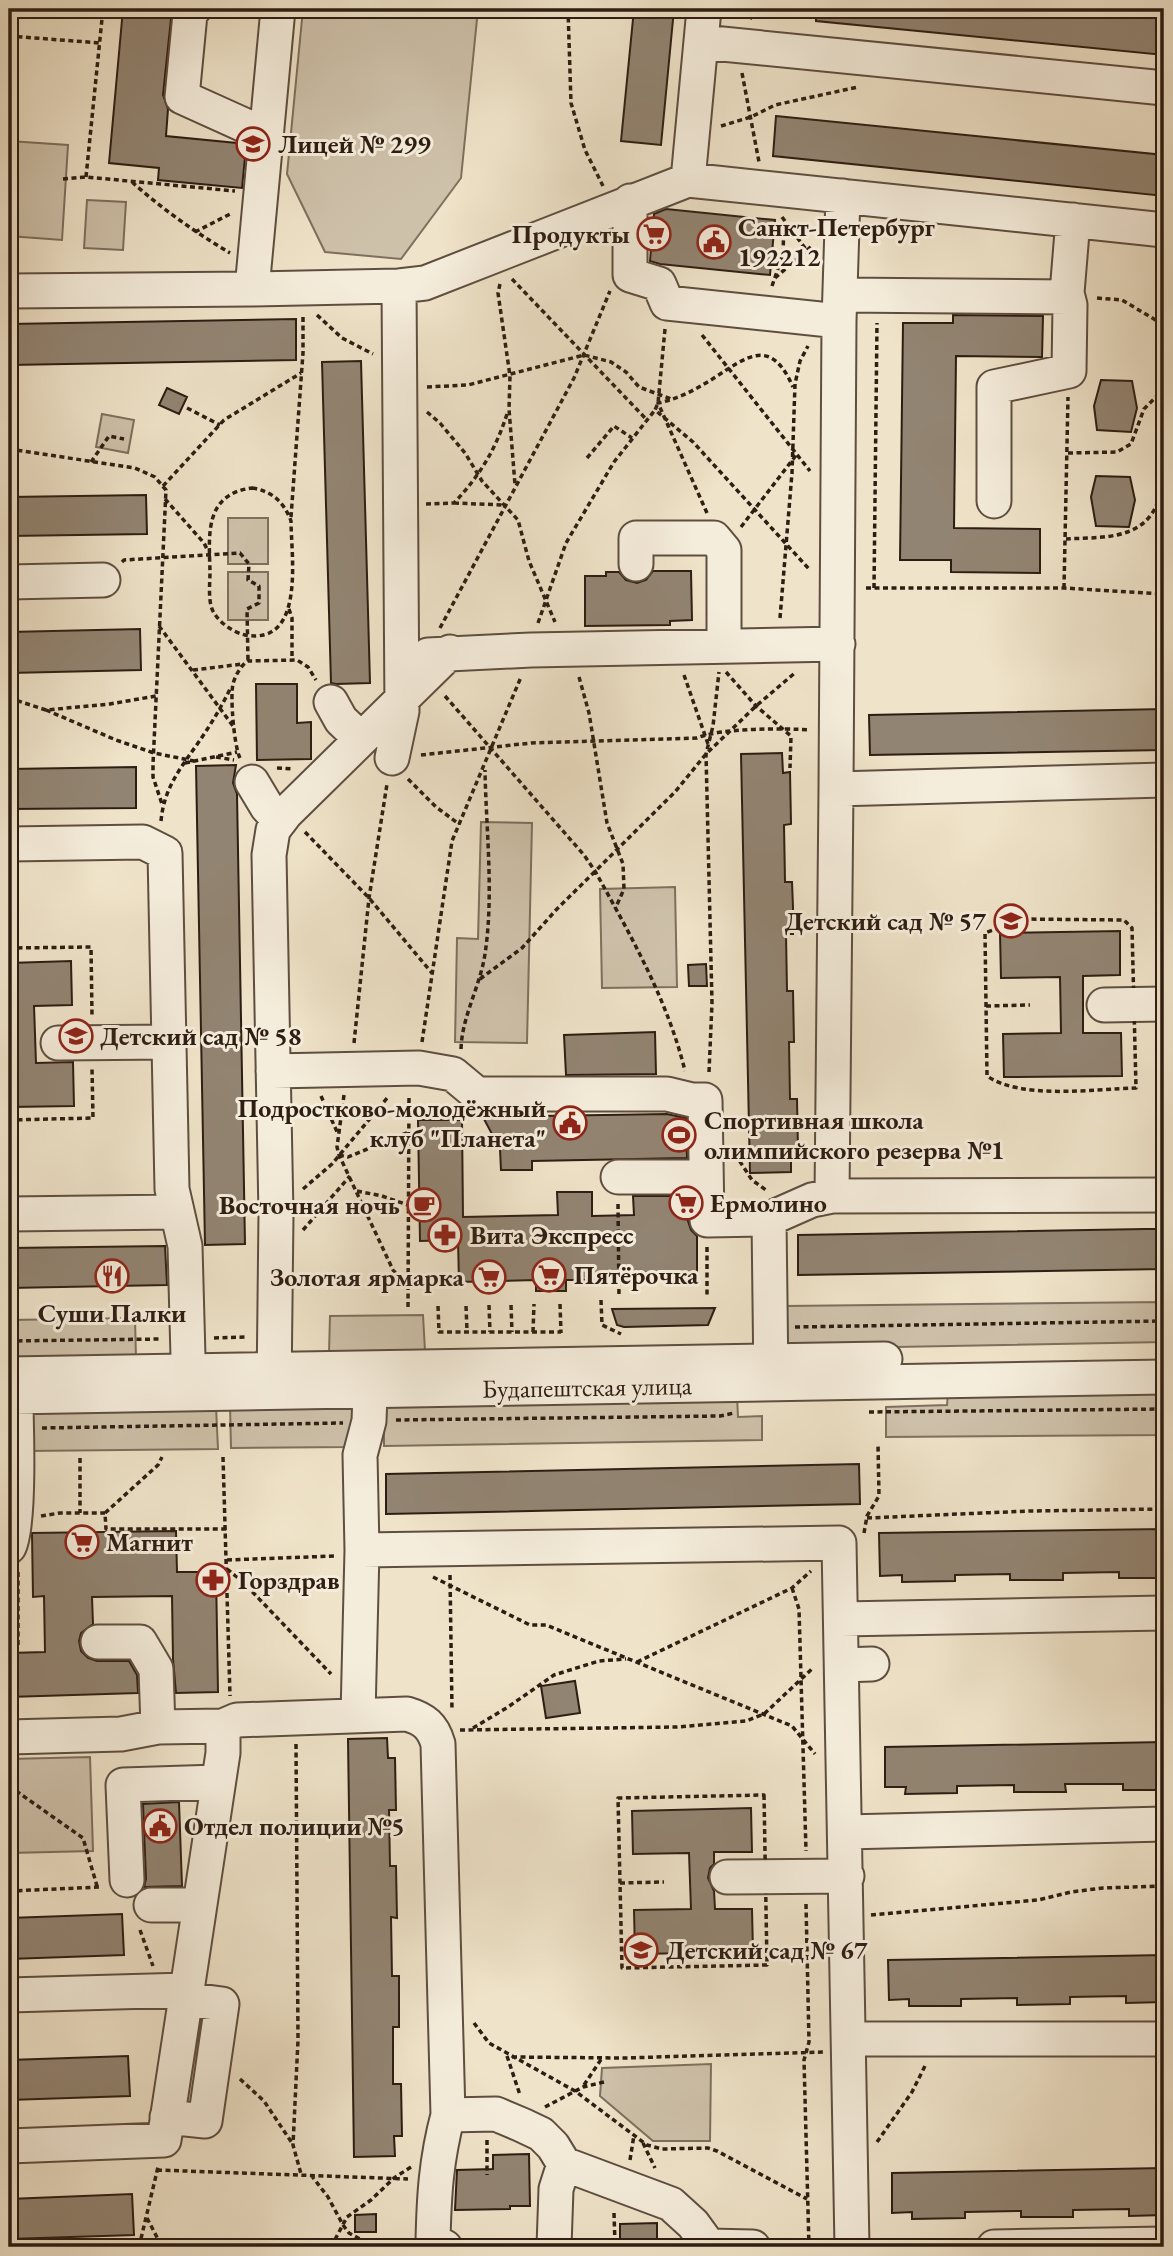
<svg xmlns="http://www.w3.org/2000/svg" width="1173" height="2256" font-family="'EB Garamond',serif">
<style>
.green{fill:#cec1aa;stroke:#7e6f5e;stroke-width:2}
.building{fill:#928472;stroke:#2e1d13;stroke-width:2}
.lines{fill:none;stroke-linecap:round;stroke-linejoin:round}
.minor-casing{stroke:#5e4e40;stroke-width:37}
.path{stroke:#2e1d13;stroke-width:3.5;stroke-dasharray:5 3.5;stroke-linecap:butt}
.minor{stroke:#f5eddc;stroke-width:33}
.labels{text-anchor:middle;dominant-baseline:central;stroke-width:6;stroke-linejoin:round;paint-order:stroke}
.poi-label{font-size:26px;font-weight:bold;fill:#2e1d13;stroke:#f5eddc;text-anchor:start}
.street-label{font-size:26px;fill:#2e1d13;stroke:#f5eddc}
</style>
<rect width="100%" height="100%" fill="#efe3c9"/>
<filter id="stains"><feTurbulence type="fractalNoise" baseFrequency=".00286" numOctaves="4"/><feColorMatrix values="0 0 0 0 .2 0 0 0 0 .09 0 0 0 0 .02 0 0 0 .5 -.17"/></filter>
<radialGradient id="worn" r=".72"><stop offset=".6" stop-color="#630" stop-opacity="0"/><stop offset="1" stop-color="#630" stop-opacity=".3"/></radialGradient>
<path class="green" d="M303,9H478L461,178L401,259L325,252L287,174Z
M9,141L68,145L62,240L9,236Z
M87,200L126,202L123,250L84,248Z
M102,414L134,420L128,453L96,447Z
M228,518H268V564H228Z
M228,572H268V620H228Z
M481,822L532,823L527,1043L455,1042L457,938L478,939Z
M675,887L677,987L602,988L600,889Z
M1164,1302V1342L786,1349L785,1306Z
M423,1315L425,1351L329,1353L330,1316Z
M135,1318L136,1359L9,1361V1320Z
M1164,1389V1435L886,1437V1407L947,1405L948,1393Z
M737,1396L738,1417L762,1416V1440L384,1446V1402Z
M356,1403L350,1447L231,1448L230,1405Z
M216,1406L218,1449L27,1451L26,1409Z
M90,1757L93,1851L9,1853V1759Z
M711,2064L710,2141H653L600,2096L602,2068Z"/>
<path class="building" d="M123,9H172L163,95L168,109L166,136L237,143L246,147L242,188L158,180L159,168L109,163Z
M634,9H674L661,145L621,141Z
M816,9H1102L1164,15V55L816,21Z
M776,116L1164,155V196L773,156Z
M666,209L775,220L770,275L660,264L650,261L654,214Z
M953,315L1043,316L1042,357L956,356L954,528L1040,529V573L951,572V560H900L903,323H953Z
M296,319V360L9,365V324Z
M361,361L370,683L336,684L331,683L322,362Z
M1101,380L1132,381L1137,408L1131,432L1097,430L1094,406Z
M167,388L187,397L179,414L159,405Z
M1096,476L1130,477L1135,500L1129,527L1096,526L1091,497Z
M146,495L147,534L9,536V497Z
M653,571H691L692,620L670,621V625L585,626V576H606V572H619L626,580L637,583L646,580Z
M140,629L141,670L9,673V632Z
M256,684H297V723L311,722V759L257,760Z
M1164,709V750L870,755L869,715Z
M782,753L783,773L790,772L791,824L784,825L785,882H792L793,907V934H786L787,991H793L794,1042H789L790,1099H797L798,1151L791,1152V1172L750,1173L741,754Z
M236,765L233,783L237,794L245,1244L205,1245L196,766Z
M136,767V808L9,809V769Z
M1120,931V975L1083,976V1033H1121L1122,1076L1004,1077L1003,1034L1061,1033L1060,977L1001,978L1000,933Z
M71,961L72,1005L34,1006L36,1063L73,1062L74,1106L9,1107V1063H12L9,963Z
M706,964L707,986H689L688,965Z
M655,1032L656,1074L566,1075L564,1035Z
M489,1113H540V1116L667,1114L686,1118L687,1158L532,1161V1170H501L500,1149L484,1119H489Z
M418,1120H462L463,1217L558,1215L557,1192H592V1216L634,1215L633,1196H687L688,1221L691,1230L697,1236V1272L604,1273L605,1280H566V1291H536V1280L459,1282L458,1240L420,1241Z
M1145,1229H1164V1269L798,1275V1235Z
M165,1246L167,1285L9,1288V1248Z
M715,1308L708,1325L624,1327L617,1325L612,1309Z
M859,1464L860,1504L386,1514V1474Z
M1164,1529V1578H1119V1572L1063,1573V1580H1010V1574L955,1575V1581L902,1582V1575L880,1576L879,1533Z
M176,1531L177,1572H216L218,1692L176,1693L173,1659L172,1596L92,1597L93,1624L81,1633L79,1641L81,1651L88,1658L97,1661H129L137,1675L138,1693L9,1697V1653L45,1652L44,1596L33,1597L32,1533Z
M575,1681L580,1713L546,1718L541,1686Z
M387,1738L388,1758H395L396,1810H389L390,1866H396L397,1918L391,1917L392,1976H399V2027H393V2084H401L402,2136H394L395,2156L354,2157L348,1739Z
M1164,1742V1790H1123V1784H1065L1066,1792H1014V1785L957,1786V1793L905,1794L906,1787H885V1747Z
M179,1802L182,1886L144,1887L146,1879L143,1804Z
M751,1808L752,1852H714V1864L710,1868L708,1878L714,1891L715,1909H752L753,1952L635,1954L634,1910L691,1909L689,1853L633,1854L632,1811Z
M122,1914L124,1955L9,1959V1918Z
M1164,1955V2002L1126,2003V1996L1070,1997V2004L1017,2005V1998L961,1999V2006H909V1999L889,2000L888,1960Z
M128,2056L130,2096L9,2100V2060Z
M529,2154L530,2206H510V2209L455,2210L457,2170L493,2169V2155Z
M1164,2168V2215L1129,2216V2209L1073,2210V2217H1021V2211L965,2212V2218L912,2219V2212L892,2213V2173Z
M132,2194L134,2235L9,2239V2199Z
M376,2214V2232H355V2215Z
M657,2223V2247H620V2224Z"/>
<g class="lines">
<defs>
<path id="minor" d="M194,9L190,14L182,97L266,135
M702,42L1164,88
M688,180L704,9
M843,196L839,321L836,789L1164,780
M630,201V275L659,284L667,303L839,321
M252,289L278,9
M9,291L252,289L399,286L425,283L688,180L1164,230
M840,295L1068,297
M994,501V387L1069,371L1070,305L1067,293L1073,220
M636,564V538H714L724,550V646
M9,582L103,580
M428,655L531,650L838,644
M331,702L341,720L361,739
M392,758L402,711L399,286
M252,782L267,807L280,821
M9,844L143,842L165,853L172,1189L185,1246L189,1394
M1104,1005L1164,1004
M58,1043L169,1042
M273,1071L419,1068L453,1074L477,1094H667L692,1100H705L707,1220L769,1219L812,1200L832,1196L1164,1195
M618,1177H706
M832,1196L836,789
M9,1214L176,1212
M769,1219L771,1382
M9,1374L885,1359
M274,1390L276,1214L269,855L273,830L286,813L450,652
M9,1397L1164,1377
M9,1547C21,1527 16,1407 15,1376
M362,1550L839,1543L852,2247
M841,1619L1164,1613
M98,1642H140L156,1669L158,1727
M842,1665L872,1664
M358,1715L362,1550L360,1455L369,1421L371,1368
M9,1737L121,1734L158,1727L223,1726L237,1720L407,1714C424,1719 433,1726 438,1744L448,2115L496,2114L522,2125L541,2134L553,2146L564,2164L671,2204L693,2224L709,2246L753,2247
M846,1832L1164,1824
M727,1877L847,1876
M127,1880L123,1785L218,1782
M151,1905H199
M187,1990L223,1753V1726
M9,1995L187,1990L164,2140L9,2146
M849,2039H1164
M167,2117L205,2121L222,2004L185,1999
M445,2247L433,2241C434,2196 436,2160 448,2115
M554,2247L556,2189L564,2164
M994,2247L1164,2244"/>
</defs>
<use href="#minor" class="minor-casing"/>
<path class="path" d="M568,9L571,103L585,150L603,186
M750,19L756,9
M9,23L20,9
M9,36L100,43
M742,73L759,162
M721,126L751,117L775,105L858,87
M86,177L103,9
M63,179L86,177L235,191
M132,182C162,209 195,232 230,253
M782,217L813,259
M195,232L232,213
M775,278L813,245
M512,279L647,420
M500,284L498,293L510,376L509,409L515,485
M772,286L783,254L784,222
M1097,298L1122,300L1164,325
M317,315L342,338L373,354
M665,329L658,403L655,410L693,442L809,569
M702,335L810,471
M427,387L468,385L584,355L611,362L626,372L639,387L671,399
M1164,393V419
M187,408L220,425
M427,412L440,423L465,453L482,481L518,520L529,561L555,622
M9,449L135,468L155,477L166,490L153,764V777L162,804
M1068,453L1117,452L1131,444L1144,409L1159,394L1164,385
M587,458L614,426L632,438
M91,462L109,436L124,439
M163,486L224,420L301,373
M252,488C272,491 284,502 291,521C291,556 306,646 245,635C232,632 217,621 212,609C208,598 210,583 210,571C209,535 204,494 252,488Z
M165,499L204,543L208,551
M454,503L504,505
M426,504L454,503C481,474 496,449 508,411
M1157,504L1159,541L1157,589
M707,513L658,403C678,399 697,389 714,378C748,356 771,337 793,387
M291,517L303,353V315
M741,527L797,454
M1066,539C1099,537 1142,541 1157,504C1163,487 1161,466 1164,449
M122,562L124,560L240,553L249,564L248,580L259,586V603L247,609L248,661
M866,588H1064L1164,594
M874,588L877,323
M1064,588L1068,397
M289,609L292,618V659
M780,618L792,473L795,384L800,361L808,346
M538,623L566,543L614,462L655,410
M159,626L233,726
M440,628L574,378L610,291
M193,670L243,664
M726,672L756,706L791,736L790,768
M684,675L708,744
M579,677L589,713L607,823L623,864L624,889L615,909
M445,696L584,855L595,871C630,934 668,1001 685,1071
M9,698L46,710L110,704L156,696
M46,710L116,740L154,753L194,761
M421,755L531,743L697,738C719,728 785,728 810,730
M216,757L234,760
M240,758C234,746 230,697 233,684C235,676 241,665 248,661L297,660L308,667L316,680
M185,763L237,752
M277,768L293,769
M408,779L436,807L459,824
M161,821C164,788 180,769 198,743C210,726 222,706 231,687
M305,832L369,898L432,973
M1023,919L1124,920L1132,928L1136,1088C1094,1089 1022,1100 987,1076L985,933Z
M9,948L91,947L92,1015
M480,979L522,948L556,910L675,792L706,754L756,706L796,672
M986,1006L1030,1005
M422,1042L452,841L521,677
M354,1043L369,898L387,784
M461,1049C462,1016 480,987 485,954C494,895 486,829 485,770
M709,1072L712,1003L706,754L713,726L719,672
M344,1095L337,1147L339,1155L393,1270L408,1288
M321,1096L338,1134
M409,1111L452,1109
M9,1120L93,1118L92,1068
M735,1154L752,1180L766,1190
M339,1155L348,1157L409,1132
M303,1189L332,1164L388,1097
M357,1191L382,1196L408,1205
M618,1204L619,1297
M303,1230L350,1176
M707,1247V1296
M601,1300L602,1325L621,1334
M560,1304L561,1333
M489,1305L490,1332
M511,1305L512,1332
M438,1306L439,1332H561
M466,1306L467,1331
M408,1307L409,1095
M795,1327L1164,1321
M533,1332L534,1304
M214,1338L248,1337
M9,1341L161,1339
M869,1412L1164,1409
M396,1420L720,1416L734,1413
M42,1428L343,1423
M223,1457L230,1696
M80,1458V1513
M105,1513L158,1465L162,1457
M41,1516L60,1513H105L106,1529H227
M867,1518L1029,1511L1164,1509
M864,1533L867,1516L879,1496L878,1445
M227,1560L335,1556
M227,1569L242,1581L331,1674
M18,1572V1647
M450,1575L452,1710
M433,1577L530,1625H546L792,1726L815,1754
M792,1588L799,1609L806,1851
M637,1662L792,1588L811,1571
M473,1728L508,1707L554,1675L599,1661L626,1659
M460,1730L677,1727L746,1721L764,1714L813,1668
M296,1744L298,2040L293,2145L301,2174
M9,1786L83,1838L97,1886
M764,1795L767,1965L622,1968L618,1798Z
M620,1883L664,1882
M9,1891L101,1887
M806,1904L809,2042L804,2060L809,2247
M871,1915L1038,1900L1071,1892L1103,1888L1164,1886
M140,1930L153,1966
M474,2023L489,2043L575,2091L647,2145L662,2149L708,2148L717,2151L807,2199
M507,2056L520,2095
M512,2057L624,2058L823,2052
M240,2079L264,2101L292,2143
M584,2085L602,2058
M545,2107L583,2087L604,2082
M487,2140V2175
M877,2142L912,2092L925,2066
M643,2143L655,2168
M630,2160L634,2135
M157,2170L408,2179
M311,2175L328,2197L343,2225L349,2233L367,2243L369,2247
M614,2213L615,2244
M147,2218L162,2247
M139,2247L158,2167
M331,2247L347,2217L371,2200L394,2178L411,2167"/>
<use href="#minor" class="minor"/>
</g>
<defs>
<symbol id="school-ring" viewBox="-11 -11 22 22"><circle r="9.5" fill="#f5eddc" stroke="#8f2418" stroke-width="1.5"/><path d="M0-5L7-2L0 1L-7-2ZM-4 1L0 2.5L4 1V4Q0 6-4 4Z" fill="#8f2418"/></symbol>
<symbol id="supermarket-ring" viewBox="-11 -11 22 22"><circle r="9.5" fill="#f5eddc" stroke="#8f2418" stroke-width="1.5"/><path d="M-6-5.5h2.5l.6 2H6L4.5 2H-2.5L-4.4-4H-6ZM-1.5 3.2a1.3 1.3 0 1 0 .1 0ZM3 3.2a1.3 1.3 0 1 0 .1 0Z" fill="#8f2418"/></symbol>
<symbol id="civic-ring" viewBox="-11 -11 22 22"><circle r="9.5" fill="#f5eddc" stroke="#8f2418" stroke-width="1.5"/><path d="M-.6-6.5H3V-4.5H.6V-3L4-1V1h2V6H-6V1h2V-1L-.6-3ZM-1.2 2.5V6h2.4V2.5Z" fill="#8f2418"/></symbol>
<symbol id="stadium-ring" viewBox="-11 -11 22 22"><circle r="9.5" fill="#f5eddc" stroke="#8f2418" stroke-width="1.5"/><path d="M0-5a6.5 5 0 1 0 0 10a6.5 5 0 1 0 0-10ZM-3.5-1.8h7v3.6h-7Z" fill="#8f2418"/></symbol>
<symbol id="cafe-ring" viewBox="-11 -11 22 22"><circle r="9.5" fill="#f5eddc" stroke="#8f2418" stroke-width="1.5"/><path d="M-5.5-4.5H6V0H3Q3 3.5 0 3.5H-2.5Q-5.5 3.5-5.5 0ZM3-3.2v2h1.7v-2ZM-6 4.5H4V6H-6Z" fill="#8f2418"/></symbol>
<symbol id="pharmacy-ring" viewBox="-11 -11 22 22"><circle r="9.5" fill="#f5eddc" stroke="#8f2418" stroke-width="1.5"/><path d="M-2-6h4v4h4v4h-4v4h-4v-4h-4v-4h4Z" fill="#8f2418"/></symbol>
<symbol id="restaurant-ring" viewBox="-11 -11 22 22"><circle r="9.5" fill="#f5eddc" stroke="#8f2418" stroke-width="1.5"/><path d="M-5-6h1v4h1v-4h1v4h1v-4h1v5L-1.5 .5V6h-2V.5L-5-1ZM5-6V6H3V1.5H1.5Q1.5-4 5-6Z" fill="#8f2418"/></symbol>
</defs>
<g fill-rule="evenodd">
<use href="#school-ring" x="234" y="125" width="38" height="38"/>
<use href="#supermarket-ring" x="635" y="215" width="38" height="38"/>
<use href="#civic-ring" x="695" y="223" width="38" height="38"/>
<use href="#school-ring" x="992" y="902" width="38" height="38"/>
<use href="#school-ring" x="57" y="1017" width="38" height="38"/>
<use href="#civic-ring" x="551" y="1104" width="38" height="38"/>
<use href="#stadium-ring" x="660" y="1116" width="38" height="38"/>
<use href="#supermarket-ring" x="667" y="1184" width="38" height="38"/>
<use href="#cafe-ring" x="405" y="1186" width="38" height="38"/>
<use href="#pharmacy-ring" x="426" y="1216" width="38" height="38"/>
<use href="#supermarket-ring" x="530" y="1256" width="38" height="38"/>
<use href="#restaurant-ring" x="93" y="1257" width="38" height="38"/>
<use href="#supermarket-ring" x="470" y="1258" width="38" height="38"/>
<use href="#supermarket-ring" x="63" y="1523" width="38" height="38"/>
<use href="#pharmacy-ring" x="194" y="1561" width="38" height="38"/>
<use href="#civic-ring" x="141" y="1807" width="38" height="38"/>
<use href="#school-ring" x="622" y="1931" width="38" height="38"/>
</g>
<g class="labels">
<g class="poi-label">
<text x="278" y="144">Лицей № 299</text>
<text x="738" y="227">Санкт-Петербург<tspan x="738" dy="30">192212</tspan></text>
<text x="630" y="234" text-anchor="end">Продукты</text>
<text x="986" y="921" text-anchor="end">Детский сад № 57</text>
<text x="100" y="1036">Детский сад № 58</text>
<text x="546" y="1108" text-anchor="end">Подростково-молодёжный<tspan x="546" dy="30">клуб "Планета"</tspan></text>
<text x="704" y="1120">Спортивная школа<tspan x="704" dy="30">олимпийского резерва №1</tspan></text>
<text x="710" y="1203">Ермолино</text>
<text x="400" y="1205" text-anchor="end">Восточная ночь</text>
<text x="470" y="1235">Вита Экспресс</text>
<text x="574" y="1275">Пятёрочка</text>
<text x="464" y="1277" text-anchor="end">Золотая ярмарка</text>
<text x="112" y="1313" text-anchor="middle">Суши Палки</text>
<text x="106" y="1542">Магнит</text>
<text x="238" y="1580">Горздрав</text>
<text x="184" y="1826">Отдел полиции №5</text>
<text x="666" y="1950">Детский сад № 67</text>
</g>
<g class="street-label">
<text transform="translate(587 1387) rotate(-1)">Будапештская улица</text>
</g>
</g>
<rect width="1173" height="2256" fill="none" stroke="#efe3c9" stroke-width="35"/>
<rect x="10" y="10" width="1152" height="2235" fill="none" stroke="#2e1d13" stroke-width="3.5"/>
<rect x="18" y="18" width="1138" height="2221" fill="none" stroke="#2e1d13" stroke-width="2"/>
<rect width="100%" height="100%" filter="url(#stains)"/>
<rect width="100%" height="100%" fill="url(#worn)"/>
</svg>
